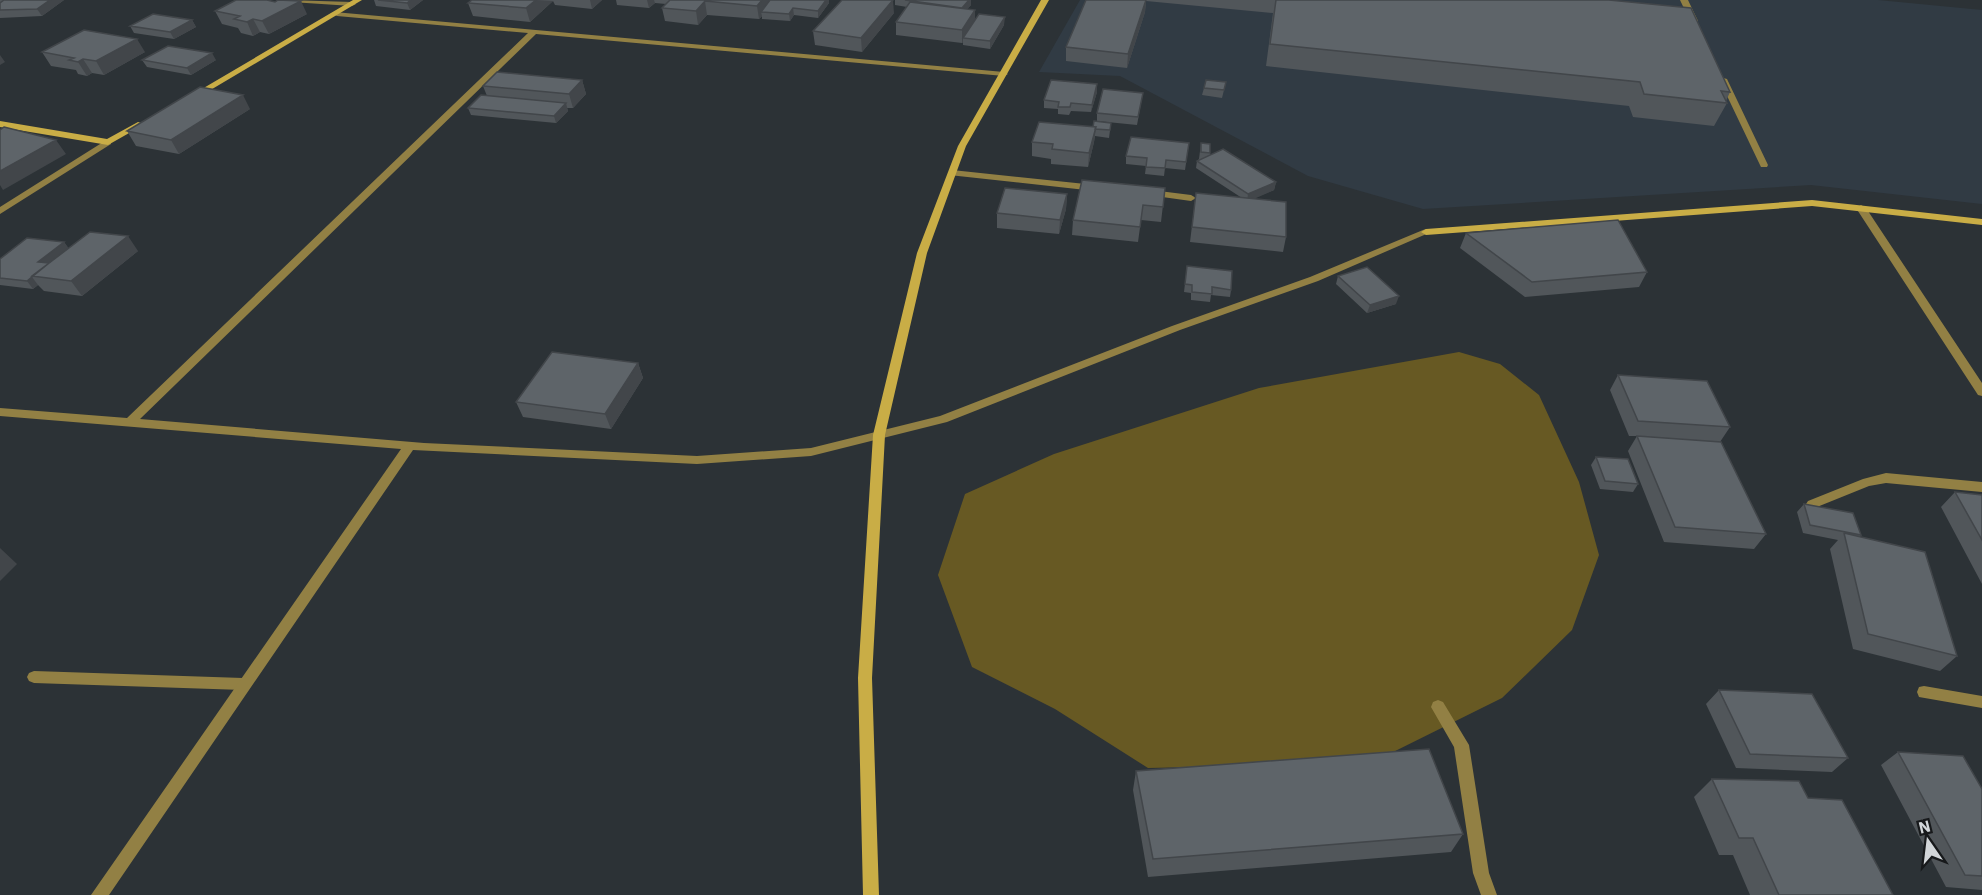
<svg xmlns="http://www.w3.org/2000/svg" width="1982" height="895" font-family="'IBM Plex Sans',sans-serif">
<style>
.built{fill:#313b44}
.forest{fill:#675923}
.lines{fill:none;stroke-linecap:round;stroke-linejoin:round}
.lane{fill:#928044;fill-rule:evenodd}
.street{fill:#928044;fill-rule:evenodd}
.secondary{fill:#c9ad46;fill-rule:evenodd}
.wall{fill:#51565a}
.shaded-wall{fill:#42464a}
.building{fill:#5e6469;stroke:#42464a;stroke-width:1.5}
</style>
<rect width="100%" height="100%" fill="#2c3236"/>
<path class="built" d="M1080,0H1878L1982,10V204L1811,185L1423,209L1308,176L1120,76L1039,72Z"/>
<path class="forest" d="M1459,352L1500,364L1539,395L1579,482L1599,555L1572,630L1502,698L1371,763L1148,768L1055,709L972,667L938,575L965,494L1054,454L1259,388Z"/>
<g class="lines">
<path class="lane" d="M1680,0H1688L1698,21L1697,23H1691Z
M1720,77L1727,79L1768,165L1767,167H1761L1760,165L1719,79Z
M1886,473L1982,482V492L1886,483L1869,486L1812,509L1808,507L1806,504L1808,501L1863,479Z
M34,671L243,678L248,680L250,684L248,688L243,690L34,683L29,681L27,677L29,673Z"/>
<path class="street" d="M287,0L352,2L356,4L352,6L291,2Z
M334,12L1004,72L1008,74L1004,76L536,34L140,419L424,443L697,456L811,448L940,416L1172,326L1310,277L1423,230L1426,229L1431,232L1318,281L1180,330L947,422L811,456L697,464L413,450L109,895H91L401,449L0,416V408L127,418L528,33L337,16L333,14Z
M108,139L111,140V144L0,214V207Z
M952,170L1095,185L1100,188L1095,191L949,175V171Z
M1151,190L1191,195L1196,198L1191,201L1148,195L1146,193Z
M1861,205L1866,208L1982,383V396L1978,395L1856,208Z
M1924,686L1982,696V708L1919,697L1917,692L1919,687Z
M1438,700L1443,702L1469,745L1489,873L1497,895H1481L1473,873L1454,747L1431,707L1433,702Z"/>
<path class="secondary" d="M353,0H362L197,98L190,96Z
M1041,0H1049L966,146L927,253L885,435L872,678L879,895H863L858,678L873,435L917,253L958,146Z
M0,121L107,139L138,122L145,124L108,145L0,127Z
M1812,200L1982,219V225L1812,206L1426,235L1421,232L1426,229Z"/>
</g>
<path class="wall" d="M0,0H64L42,16L0,18Z
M374,0H423L410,10L376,6Z
M472,0H602L592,9L555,5L553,1L530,22L473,16L468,3Z
M616,0H829V3L818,18L794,15L790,21L762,19V16L759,19L707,15L698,25L665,21L662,8L666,4L655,3L649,8L617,5Z
M895,0H971V5L967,9L975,20L1004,25L990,49L963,45V42L962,43L896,35V22L907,7L895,5Z
M1086,0H1609L1730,92L1726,101L1727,103L1714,126L1633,117L1629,106L1266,66L1273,13L1146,1L1145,12L1127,68L1066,61V47Z
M215,11L307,14L269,34L260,32L253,36L241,33L238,28L222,24Z
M894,13L862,52L815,45L813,31Z
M192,20L196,27L174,39L134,33L130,26Z
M42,52H145L104,75L92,73L87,76L78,74L76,70L51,66Z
M142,60H216L191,75L147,67Z
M582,80L586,94L573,108H567L568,111L556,123L471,115L468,108L487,96L483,86Z
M1204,88L1224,90L1222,98L1202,95Z
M1097,92L1091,112L1071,111L1069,115L1058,114V109L1044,108V100Z
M1143,93L1137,125L1097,121V113Z
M250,109L179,154L136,146L127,131Z
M1111,123L1109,138L1095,136L1094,142L1088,167L1051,164V159L1032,156V142Z
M1189,143L1185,170L1165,168L1164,176L1145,174L1146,166L1126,164V156Z
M1201,143L1210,153V155L1276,182L1274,190L1252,199L1286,237L1283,252L1190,242L1196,193L1242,198L1196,168L1197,161L1199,159Z
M1165,188L1161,222L1141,220L1138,242L1072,235L1073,220Z
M1067,194L1066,209L1059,234L997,228V213Z
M1466,233L1647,272L1639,287L1525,297L1460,248Z
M64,242L68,248L138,251L82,296L44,291L38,285L33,289L0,285V259Z
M1187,266L1231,290L1230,297L1211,295L1210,302L1191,300V293L1184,292Z
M1338,276L1396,304L1367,313L1336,284Z
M638,363L643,378L611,429L523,417L516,402Z
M1618,375L1730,427L1720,442L1766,534L1754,549L1664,542L1628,451L1637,436H1629L1610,390Z
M1596,457L1638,484L1633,492L1600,489L1591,465Z
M1955,492L1982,495V584L1941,507Z
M1804,504L1861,535L1859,537L1957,656L1940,671L1853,649L1830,549L1838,540L1803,533L1797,512Z
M1719,690L1848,758L1832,772L1736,768L1706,704Z
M1898,752L1982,789V890L1946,887L1881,765Z
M1136,771L1463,834L1451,852L1148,877L1133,790Z
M1712,779L1808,798L1893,895H1750L1733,855H1719L1694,797Z"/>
<path class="shaded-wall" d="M50,0H64L42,16L37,9Z
M411,0H423L410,10L407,3Z
M536,0L553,1L530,22L526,8Z
M590,0H602L592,9Z
M647,0H654L655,3L649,8Z
M762,0H774L761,12L762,16L759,19L757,6Z
M826,0H829V3L818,18V11Z
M893,0L894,13L862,52L861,38Z
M969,0H971V5L961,16V9Z
M1146,0L1145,12L1127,68L1128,54Z
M301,1L307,14L269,34L262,21Z
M705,1L707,15L698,25L696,11Z
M793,8L794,15L790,21L789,14Z
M975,10V23L963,38V42L962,43V30Z
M1005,17L1004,25L990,49V41Z
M253,19L260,32L253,36L247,22Z
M192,20L196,27L174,39L170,32Z
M137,39L145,52L104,75L96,61Z
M212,53L216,60L191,75L187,68Z
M0,55L5,62L0,65Z
M83,59L92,73L87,76L78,62Z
M582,80L586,94L573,108L569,94Z
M1097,84V92L1091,112L1092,105Z
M243,95L250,109L179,154L171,140Z
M566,103L568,111L556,123L554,116Z
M1096,127L1094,142L1088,167L1089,153Z
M56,140L66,154L3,190L0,185V171Z
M1276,182L1274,190L1247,202L1248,194Z
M1067,194L1066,209L1059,234L1060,220Z
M128,236L138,251L82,296L71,281Z
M64,242L70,250L43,268L38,262Z
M32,277L38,285L33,289L27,281Z
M1399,296L1396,304L1367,313L1370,305Z
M638,363L643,378L611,429L605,414Z
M0,548L17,564L0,581Z"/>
<path class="building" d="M4,0H50L37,9L0,10V3Z
M236,0H267L275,2L278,0L301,1L262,21L253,19L247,22L234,19L240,16L215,11Z
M378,0H411L407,3Z
M472,0H536L526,8L468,3Z
M670,0H762L757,6L705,1L696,11L662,8Z
M770,0H826L818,11L793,8L789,14L761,12Z
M842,0H893L861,38L813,31Z
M905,0H969L962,8Z
M1086,0H1146L1128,54L1066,47Z
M1276,0H1609L1691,8L1730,92L1721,91L1727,103L1644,94L1640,82L1270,44Z
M910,2L975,10L962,30L896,22Z
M153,14L192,20L170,32L130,26Z
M979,14L1005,17L990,41L963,38Z
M84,30L137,39L96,61L83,59L78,62L69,60L74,58L42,52Z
M168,46L212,53L187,68L142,60Z
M497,72L582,80L569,94L483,86Z
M1051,80L1097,84L1092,105L1071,103L1070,107H1058L1059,102L1044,100Z
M1206,80L1226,82L1224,90L1204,88Z
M200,87L243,95L171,140L127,131Z
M1103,89L1143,93L1138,117L1097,113Z
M481,95L566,103L554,116L468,108Z
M1094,121L1111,123L1110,130L1095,129L1096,127H1093Z
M1039,122L1096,127L1089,153L1052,149L1053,144L1032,142Z
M4,127L56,140L0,171V130Z
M1131,137L1189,143L1186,162L1166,160L1165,168L1146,167L1147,158L1126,156Z
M1201,143L1210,144V153L1201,152Z
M1223,149L1276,182L1248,194L1197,161Z
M1082,180L1165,188L1163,207L1143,205L1140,227L1073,220Z
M1005,188L1067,194L1060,220L997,213Z
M1196,193L1286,202V237L1192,227Z
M1618,220L1647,272L1532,282L1466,233Z
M90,232L128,236L71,281L32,276Z
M27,238L64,242L38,262L49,263L27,281L0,278V259Z
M1187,266L1232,271L1231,290L1212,287V294L1192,292V285L1185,284Z
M1367,267L1399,296L1370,305L1338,276Z
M552,352L638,363L605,414L516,402Z
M1618,375L1707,381L1730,427L1638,421Z
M1637,436L1721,442L1766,534L1675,527Z
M1596,457L1628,459L1638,484L1605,481Z
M1955,492L1982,495V540Z
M1804,504L1853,513L1861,535L1810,525Z
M1844,533L1925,552L1957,656L1868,634Z
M1719,690L1812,694L1848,758L1750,754Z
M1429,749L1463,834L1153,859L1136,771Z
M1898,752L1963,756L1982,789V876L1965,875Z
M1712,779L1799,781L1808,798L1842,800L1893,895H1779L1753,838H1739Z"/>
<g transform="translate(1928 841) rotate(346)" stroke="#17191b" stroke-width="4.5" paint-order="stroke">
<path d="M0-4.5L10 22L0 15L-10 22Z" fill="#d2d6d9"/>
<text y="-9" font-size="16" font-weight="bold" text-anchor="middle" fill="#d2d6d9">N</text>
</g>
</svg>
